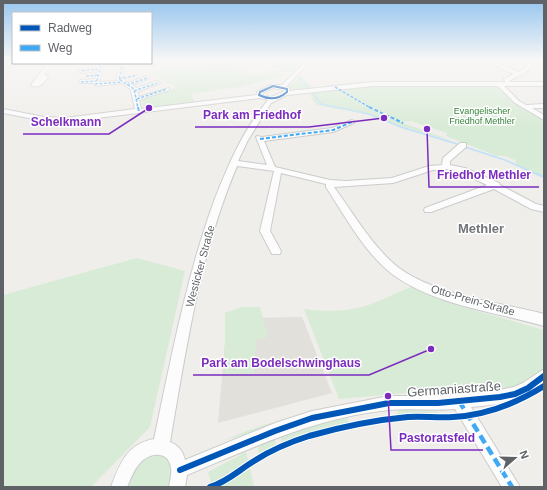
<svg xmlns="http://www.w3.org/2000/svg" width="547" height="490" font-family="Helvetica,sans-serif">
<style>
.education{fill:#e2e0da}
.green{fill:#d8ebd6}
.lines{fill:none;stroke-linecap:round;stroke-linejoin:round}
.stream-far1{stroke:#bfe0f9;stroke-width:1.5}
.stream{stroke:#bfe0f9;stroke-width:2}
.minor-casing{stroke:#cbcccc;stroke-width:2}
.minor{fill:#fdfcfc;fill-rule:evenodd}
.quiet-far2{stroke:#3fa9f5;stroke-width:1.5;stroke-dasharray:3 1.5;stroke-linecap:butt}
.quiet-far1{stroke:#3fa9f5;stroke-width:2;stroke-dasharray:4 2;stroke-linecap:butt}
.quiet{stroke:#3fa9f5;stroke-width:4.5;stroke-dasharray:9 4.5;stroke-linecap:butt}
.cycleway-far1-casing{stroke:#fff;stroke-width:3.5}
.cycleway-casing{stroke:#fff;stroke-width:8}
.cycleway-far1{stroke:#0057b8;stroke-width:2}
.cycleway{stroke:#0057b8;stroke-width:6}
.labels{text-anchor:middle;dominant-baseline:central;stroke-width:3;stroke-linejoin:round;paint-order:stroke}
.far-park-label{font-size:9px;fill:#348238;stroke:#fff}
.street-label{font-size:11px;fill:#5f6368;stroke:#fff}
.quarter-label{font-size:13px;font-weight:bold;fill:#70757a;stroke:#fff}
.near-street-label{font-size:13px;fill:#5f6368;stroke:#fff}
.leader{fill:none;stroke:#7b2cbf;stroke-width:1.5}
.callout-dot{fill:#7b2cbf;stroke:#fff;stroke-width:1.5}
.callout-label{font-size:12px;text-anchor:middle;font-weight:bold;fill:#7b2cbf;stroke:#fff;stroke-width:3;stroke-linejoin:round;paint-order:stroke}
</style>
<rect width="100%" height="100%" fill="#efeeea"/>
<path class="education" d="M302,317L332,393L218,423L227,318Z"/>
<path class="green" d="M234,60H256L236,64L255,75L273,70L288,75L240,87L191,94L195,103L143,108L141,99L176,87L149,72Z
M282,60H304L292,72L269,63Z
M301,75L311,87C306,90 296,90 290,88V86Z
M375,85H495L505,94L544,119V178L517,165L515,160L505,156H497L446,136L447,133L411,121L405,122L395,119L340,89Z
M337,89L381,115L458,143L402,126L366,114L316,105L309,94Z
M137,258L185,271L150,427L91,487H3V295Z
M411,287L477,311L544,330V367L537,376L512,388L482,392L429,391L339,399L304,309C326,312 350,312 371,304C385,299 397,292 411,287Z
M242,307H260L268,337L256,340L254,373L225,376V313Z
M399,409L438,412V414L422,413L399,416L397,414Z
M347,417L349,424L323,429L282,443L280,435Z
M270,423V427L222,441L249,430Z
M274,436L276,446L259,454L258,449L261,443Z
M246,452L248,461L216,482L211,483L208,472Z
M148,455C176,455 172,463 172,487H125L128,475Z
M247,468L250,469L254,487H245L244,486L242,487H219Z"/>
<g class="lines">
<path class="stream-far1" d="M261,60L265,62
M267,63L290,72
M299,77L309,88
M312,92L321,104L369,114L401,127L457,144
M465,147L505,160L530,171"/>
<path class="stream" d="M527,170L544,177"/>
<defs>
<path id="minor" d="M307,60H311L286,87L290,89L289,91L373,82H505L504,79L514,74L483,60H488L518,72L527,66L530,60H534C531,72 519,76 509,81L510,82H544V86H504L519,101L526,105L544,104V108H532L544,115V120L515,103L498,86H373L287,95L271,103L248,140L238,161L267,165L256,137L257,136L262,137L332,128L352,120L355,122L354,123L333,132L264,141L275,167L330,180L346,181L392,178L429,166L442,165L443,158L460,143H466V147L450,161V165L465,168L499,183L500,185L536,204L544,206V212L531,209L494,189L431,212H425L424,210L425,208L487,185L460,172L446,169L433,170L393,183L334,187C354,214 372,247 399,268C438,296 498,302 544,314V326C496,312 433,305 392,274C364,252 345,216 326,187V184L281,173L270,231L281,251L280,254H272L260,231L274,171L237,166C200,253 186,349 170,442C178,445 183,451 185,460L275,423L312,411L389,396H438L500,390L514,387L523,383L544,369V385C520,403 500,404 471,407L520,487H502L455,409C433,411 411,408 389,410C317,417 252,448 187,475L185,487H169C170,481 172,474 171,468C169,451 151,452 141,462C134,469 131,478 127,487H111C120,463 127,444 154,439C171,359 186,278 214,201C228,165 243,130 268,100L260,98L65,122L44,121L3,113V109L44,117L65,118L135,109L131,90L122,83L96,86L94,83H79V81L81,80L95,79L97,71L82,73L79,71L98,68L95,63H100L103,66L99,82L118,81L116,79L120,67L122,66L124,67L122,78L128,83L147,76L150,78L132,85L136,88L157,81L160,83L137,92L139,97L169,88V90L139,100L141,109L257,95V92L270,85H282ZM273,88L284,90L283,92L271,97L264,96L262,93Z
M22,63H42L3,67V65Z
M48,63H52L44,75L48,77C43,84 41,88 32,86L31,85Z"/>
</defs>
<use href="#minor" class="minor-casing"/>
<use href="#minor" class="minor"/>
<path class="quiet-far2" d="M97,63L101,66L96,84L121,82
M122,67L119,79L134,89L138,108
M82,71L100,69
M86,76L99,75
M119,79L137,75
M81,82L96,81
M127,85L147,78
M335,87L371,108
M134,91L157,83
M137,99L167,89"/>
<path class="quiet-far1" d="M138,107L139,112
M369,107L403,123
M260,139L333,130L352,122"/>
<path class="quiet" d="M459,401L512,487"/>
<defs>
<path id="cycleway-far1" d="M273,86L287,89V92C279,99 269,100 259,95L260,92Z"/>
<path id="cycleway" d="M180,470L275,431L312,418L389,403H438L500,397L515,394L528,388L544,376
M210,487C227,482 239,470 254,461C271,450 290,442 309,436C341,427 374,420 408,417C423,416 438,418 453,417C486,415 517,403 544,386"/>
</defs>
<use href="#cycleway-far1" class="cycleway-far1-casing"/>
<use href="#cycleway" class="cycleway-casing"/>
<use href="#cycleway-far1" class="cycleway-far1"/>
<use href="#cycleway" class="cycleway"/>
</g>
<linearGradient id="sky" x2="0" y2="1"><stop stop-color="#97c6ef"/><stop offset="0.47" stop-color="#f8f7f6"/><stop offset="1" stop-color="#f8f7f6" stop-opacity="0"/></linearGradient>
<rect width="547" height="128" fill="url(#sky)"/>
<g class="labels">
<g class="far-park-label">
<text x="482" y="111">Evangelischer<tspan x="482" dy="10">Friedhof Methler</tspan></text>
</g>
<g class="street-label">
<text transform="translate(200 266) rotate(-75)">Westicker Straße</text>
<text transform="translate(473 300) rotate(16)">Otto-Prein-Straße</text>
</g>
<g class="quarter-label">
<text x="481" y="228">Methler</text>
</g>
<g class="near-street-label">
<text transform="translate(454 389) rotate(-4)">Germaniastraße</text>
</g>
</g>
<path class="leader" d="M384 118L309 127H195M149 108L109 134H23M427 129L429 187H539M431 349L369 375H193M388 396L391 450H483"/>
<g class="callout-dot">
<circle cx="384" cy="118" r="4"/>
<circle cx="149" cy="108" r="4"/>
<circle cx="427" cy="129" r="4"/>
<circle cx="431" cy="349" r="4"/>
<circle cx="388" cy="396" r="4"/>
</g>
<g class="callout-label">
<text x="252" y="119">Park am Friedhof</text>
<text x="66" y="126">Schelkmann</text>
<text x="484" y="179">Friedhof Methler</text>
<text x="281" y="367">Park am Bodelschwinghaus</text>
<text x="437" y="442">Pastoratsfeld</text>
</g>
<rect width="547" height="490" fill="none" stroke="#5f6368" stroke-width="8"/>
<rect x="12" y="12" width="140" height="52" fill="#ffffff" stroke="#bfc1c3"/>
<rect x="20" y="25" width="20" height="6" fill="#0057b8" stroke="#bfc1c3"/>
<text x="48" y="32" font-size="12" fill="#5f6368">Radweg</text>
<rect x="20" y="45" width="20" height="6" fill="#3fa9f5" stroke="#bfc1c3"/>
<text x="48" y="52" font-size="12" fill="#5f6368">Weg</text>
<g transform="translate(515 458) rotate(70)" stroke="#ffffff" stroke-width="3" paint-order="stroke">
<path d="M0-3L7 15L0 10L-7 15Z" fill="#5f6368"/>
<text y="-6" font-size="11" font-weight="bold" text-anchor="middle" fill="#5f6368">N</text>
</g>
</svg>
